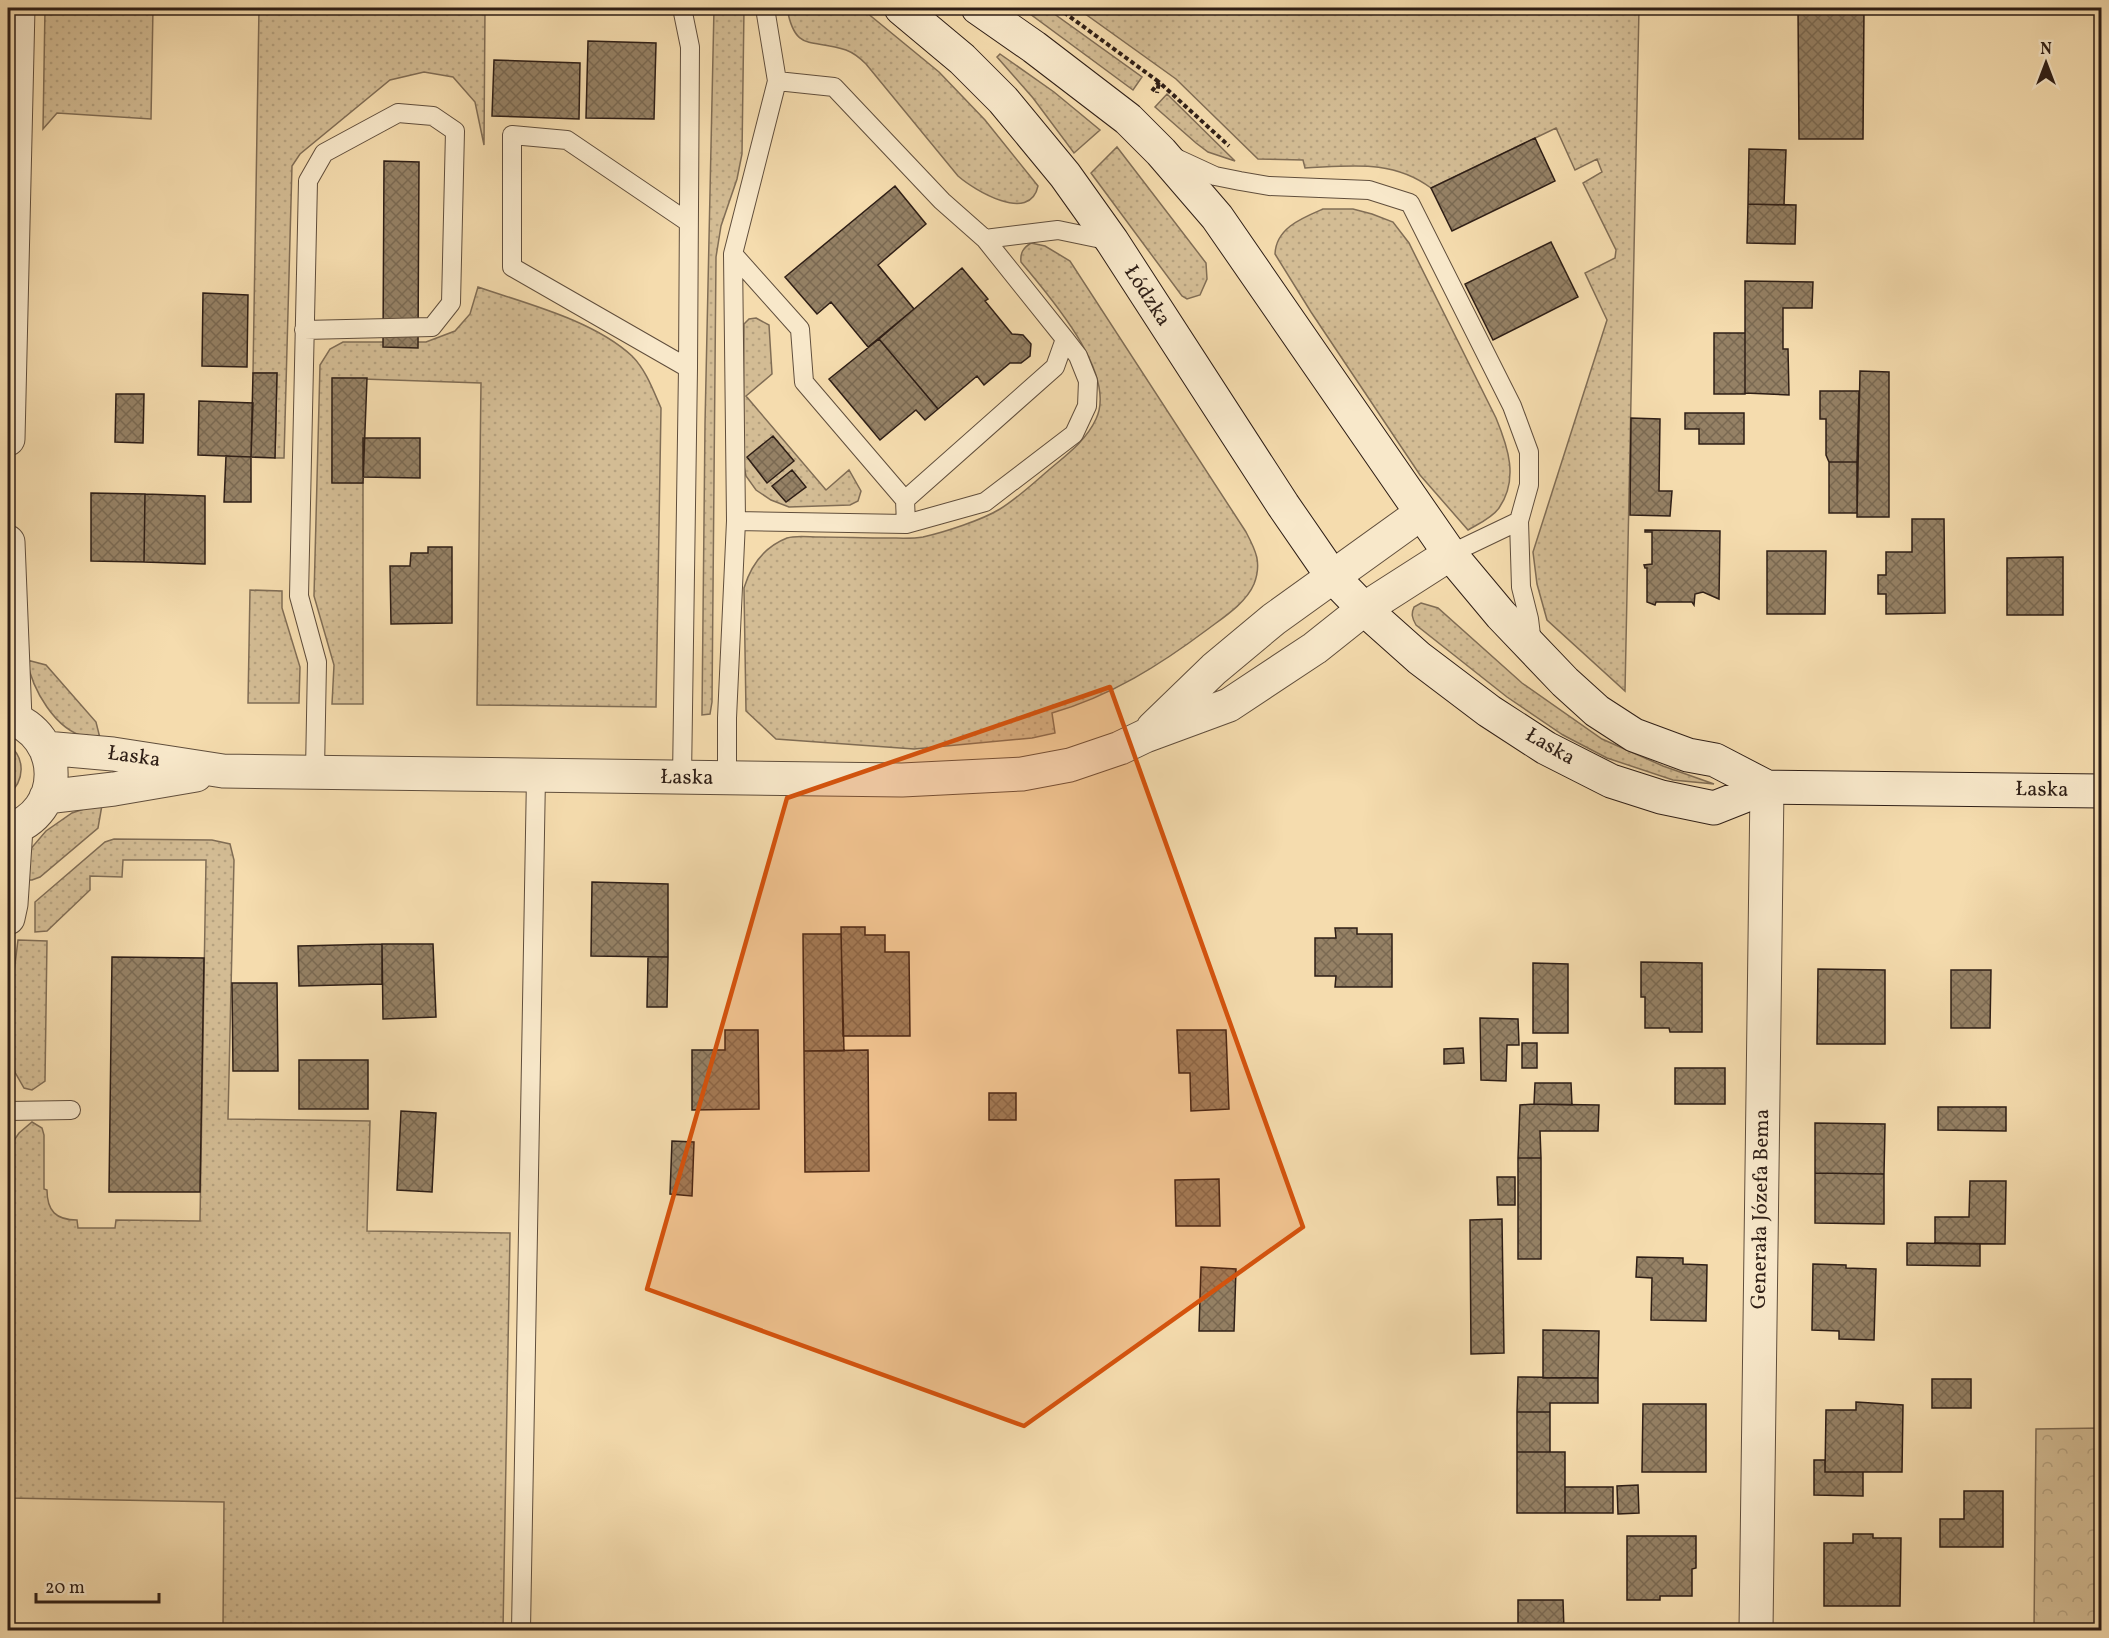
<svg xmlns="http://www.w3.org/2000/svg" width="2109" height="1638" font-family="Vollkorn,serif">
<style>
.grass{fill:url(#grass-dots);stroke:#806d55;stroke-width:1.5}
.forest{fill:url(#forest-crowns);stroke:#806d55;stroke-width:1.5}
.building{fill:url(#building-cross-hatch);stroke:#2e1e16;stroke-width:1.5}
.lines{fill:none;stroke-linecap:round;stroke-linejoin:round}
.service-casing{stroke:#604e3c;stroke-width:20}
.minor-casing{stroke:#604e3c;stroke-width:35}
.tertiary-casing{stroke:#604e3c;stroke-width:35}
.secondary-casing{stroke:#2e1e16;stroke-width:35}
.path{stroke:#2e1e16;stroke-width:4;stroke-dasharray:4.5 3;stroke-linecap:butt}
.service{stroke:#f8e8ca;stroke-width:18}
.minor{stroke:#f8e8ca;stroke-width:33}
.tertiary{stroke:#f8e8ca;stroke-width:33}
.secondary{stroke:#f8e8ca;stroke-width:33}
.marked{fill:#d5530d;fill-opacity:0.2;stroke:#d5530d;stroke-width:4.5;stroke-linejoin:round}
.labels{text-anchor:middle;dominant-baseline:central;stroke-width:4.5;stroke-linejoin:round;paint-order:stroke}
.street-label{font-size:21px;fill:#2e1e16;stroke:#f8e8ca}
</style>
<defs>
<pattern id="grass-dots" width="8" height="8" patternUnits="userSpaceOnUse" patternTransform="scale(1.5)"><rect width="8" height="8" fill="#d3bc94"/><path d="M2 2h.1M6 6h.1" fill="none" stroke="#b5a17f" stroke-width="1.8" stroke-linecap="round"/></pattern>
<pattern id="forest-crowns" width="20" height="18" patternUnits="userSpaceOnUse" patternTransform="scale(1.5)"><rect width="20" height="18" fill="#d3bc94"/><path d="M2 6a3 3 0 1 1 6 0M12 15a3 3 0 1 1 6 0" fill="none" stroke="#b5a17f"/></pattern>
<pattern id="building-cross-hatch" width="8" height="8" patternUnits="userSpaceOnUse" patternTransform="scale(1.5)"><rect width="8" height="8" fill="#958165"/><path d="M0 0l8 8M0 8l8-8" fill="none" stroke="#7a6952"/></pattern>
</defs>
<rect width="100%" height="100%" fill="#f5dcae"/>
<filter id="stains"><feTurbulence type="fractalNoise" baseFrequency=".00333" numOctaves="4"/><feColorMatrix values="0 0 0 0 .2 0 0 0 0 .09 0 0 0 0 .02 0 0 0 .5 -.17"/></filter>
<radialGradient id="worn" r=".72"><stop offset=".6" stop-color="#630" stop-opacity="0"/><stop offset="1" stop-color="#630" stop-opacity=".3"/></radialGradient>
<path class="grass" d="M45,8H153L151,119L57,113L43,129Z
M259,8H485L484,145L475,102L453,77L424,72L390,80L300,154L292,166L284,458H275L277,373H253Z
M714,8H744L742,154L737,179L721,226L716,257L712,702L710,714L702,715L705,424Z
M787,8H861L939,72L985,120L1038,186C1030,224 974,190 958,176L866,64C860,58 854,53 846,50C813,38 795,54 787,8Z
M1022,8H1046L1142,77L1133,90Z
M1077,8H1639L1625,691L1547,620L1537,584L1533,552L1607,320L1585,273L1615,258L1616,250L1583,183L1602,172L1597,159L1575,170L1556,128L1431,188C1392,159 1351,166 1305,168L1303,160L1258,159L1176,79Z
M1000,54L1054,92L1100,130L1074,153L1033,98L997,57Z
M1167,94L1235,161L1208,152L1196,143L1155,107Z
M1117,147L1206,263L1207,279L1200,295L1187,299L1182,296L1091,173Z
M1323,209H1353L1372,214L1393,222L1409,243L1496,418C1508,447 1519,479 1499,508C1492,518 1478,524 1468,530L1420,475L1311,312L1275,254C1276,228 1302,218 1323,209Z
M1031,243L1045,246L1070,261L1246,532C1256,551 1262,563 1254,584C1246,603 1224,617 1208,629C1160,665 1111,696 1052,713L1055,733L1032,738L914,749L776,739L746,711L744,588C751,565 764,547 787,538C796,535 809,537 819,537C842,537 864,538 887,538C899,538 912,539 923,537C945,532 982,520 1000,509C1016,499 1029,487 1043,475C1062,458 1085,443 1096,419C1118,373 1048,295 1021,262C1020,253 1023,248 1031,243Z
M478,287C527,304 593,320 632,356C646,370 653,390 661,408L656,707L477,705L481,383L333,378L332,482L363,483V704H332L334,665L314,596L320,365L330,349L343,342H426L455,331L470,314Z
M756,318L769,325L772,374L746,396L826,490L849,470L861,491L858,501L850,505L789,507L771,500L756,490L746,476L743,461L744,324L749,319Z
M250,590L282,591V608L300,667L299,703H248Z
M1421,603L1438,608L1522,683L1602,739L1663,766L1714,784L1673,780L1607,758L1563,735L1507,697L1416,625C1412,618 1411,614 1414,607Z
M27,660L46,665L96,722L100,738C96,738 90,738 86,737C55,730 32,689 27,660Z
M8,744C26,758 25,781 8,795Z
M102,805L98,828L40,877L32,880H22L28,852L46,831L72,813L87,808Z
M114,839L212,840L230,844L234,860L228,1119L370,1121L367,1231L510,1233L503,1630H223L224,1502L8,1498V1149L19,1133L32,1122L42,1128L44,1135V1189L47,1190C47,1211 56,1220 77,1220L78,1228H115L116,1220L200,1221L206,860H123L122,877L90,876V890L47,931L35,932V902L105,842Z
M18,940L47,941L45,1081L32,1090L24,1088L8,1060V1021Z"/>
<path class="forest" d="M2101,1428V1630H2034L2036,1429Z"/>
<path class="building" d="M1798,8H1864L1863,139H1799Z
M588,41L656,43L654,119L586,118Z
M494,60L580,63L579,119L492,116Z
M1535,138L1555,181L1452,231L1431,188Z
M1749,149L1786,150L1784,205L1748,204Z
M384,161L419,162L418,348L383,347Z
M895,186L926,224L878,265L914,309L868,347L831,302L817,314L785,277Z
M1748,204L1796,205L1795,244L1747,243Z
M1551,242L1578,297L1493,340L1465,284Z
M962,268L988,299L985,301L1012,334L1023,335L1031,344L1030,356L1021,363H1010L984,385L977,376L938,409L879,339Z
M1745,281L1813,282L1812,308H1783V349H1788L1789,395L1745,393Z
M203,293L248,295L247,367L202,366Z
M1714,333H1745V394H1714Z
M879,339L938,409L925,420L916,410L880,440L829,379Z
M1860,371L1889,372V517H1857Z
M253,373H277L275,458L251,457Z
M332,378H367L363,483H332Z
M1820,391H1859L1857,462H1829L1826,455V419H1820Z
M116,394H144L143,443L115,442Z
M199,401L253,403L251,457L198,455Z
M1685,413H1744V444H1699V429H1685Z
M1631,418L1660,419L1659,491H1672L1670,516L1630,515Z
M773,436L794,461L767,483L747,457Z
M363,438H420V478L363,477Z
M226,456L251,457V502H224Z
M1829,462H1857V513H1829Z
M792,470L806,487L786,502L772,486Z
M91,493L145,494L144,562L91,561Z
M145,494L205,496V564L144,562Z
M1912,519H1944L1945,613L1886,614V594H1878V575H1886V552H1912Z
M1645,530L1720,531L1719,599L1703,592L1695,594L1694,605L1692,602H1656L1655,605L1647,602V568H1645L1644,565L1652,564V532H1645Z
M428,547H452V623L391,624L390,566H410L411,553H428Z
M1767,551H1826L1825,614H1767Z
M2063,557V615H2007V558Z
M592,882L668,884V957L591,956Z
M841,927H865V935H885V952H909L910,1036H843Z
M1335,928H1357V934H1392V987H1335L1336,976H1315V938H1336Z
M803,934H841L844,1051H804Z
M382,944V984L299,986L298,946Z
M382,944H433L436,1017L383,1019Z
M112,957L204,958L200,1192H109Z
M648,957H668L667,1007H647Z
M1641,962L1702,963V1032H1670L1669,1028H1645V997H1641Z
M1533,963L1568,964V1033H1533Z
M2100,963H2102V1004H2101Z
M1818,969L1885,970V1044H1817Z
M1951,970H1991L1990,1028H1951Z
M232,983H277L278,1071H233Z
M1480,1018L1518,1019L1519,1045H1507L1506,1081L1481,1080Z
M725,1030H758L759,1109L692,1110V1050H725Z
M1177,1030H1226L1229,1109L1191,1111L1190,1073H1179Z
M1522,1043H1537V1068H1522Z
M1463,1048L1464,1063L1444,1064V1049Z
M868,1050L869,1171L805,1172L804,1051Z
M299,1060H368V1109H299Z
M1675,1068H1725V1104H1675Z
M1535,1083H1571L1572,1105L1534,1104Z
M989,1093H1016V1120H989Z
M2100,1096H2102V1195H2098Z
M1534,1104L1599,1105L1598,1131H1540L1541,1158H1518L1520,1105Z
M1938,1107H2006V1131L1938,1130Z
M401,1111L436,1113L432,1192L397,1190Z
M1815,1123L1885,1124L1884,1174L1815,1173Z
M672,1141L694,1142L692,1196L670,1194Z
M1518,1158H1541V1259H1518Z
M1815,1173L1884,1174V1224L1815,1223Z
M1497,1177H1515V1205H1498Z
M1219,1179L1220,1226H1176L1175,1180Z
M1970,1181H2006L2005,1244L1935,1243V1217H1969Z
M1502,1219L1504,1353L1471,1354L1470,1220Z
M1907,1243L1980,1244V1266L1907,1265Z
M1637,1257L1683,1258V1264L1707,1265L1706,1321L1651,1320L1652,1278L1636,1277Z
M1813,1264L1846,1265V1268L1876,1269L1874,1340L1839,1339V1331L1812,1330Z
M1201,1267L1236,1269L1234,1331H1199Z
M1543,1330L1599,1331L1598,1378H1543Z
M1518,1377L1598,1378V1403H1550V1412H1517Z
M1932,1379H1971V1408H1932Z
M1856,1402L1903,1405L1902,1472H1825L1826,1410H1856Z
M1643,1404H1706V1472H1642Z
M1517,1412H1550V1452H1517Z
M1517,1452H1565V1513H1517Z
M1814,1460H1825V1472H1863V1496L1814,1495Z
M1638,1485L1639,1513L1618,1514L1617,1486Z
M1565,1487H1613V1513H1565Z
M1964,1491H2003V1547H1940V1519H1964Z
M1853,1534H1873V1538H1901L1900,1606H1824V1543H1853Z
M1627,1536H1696V1568L1692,1569V1596H1660V1600H1627Z
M1518,1600H1563L1564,1630H1518Z"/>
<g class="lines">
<defs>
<path id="service" d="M765,8L777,81
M777,81L834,87L942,201L985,239L1065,339L1078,356L1088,381L1087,406L1074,434L985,502L906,524L736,521L733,254Z
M1176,158L1215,176L1240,181L1269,186L1369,190L1410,203L1512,406L1529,452V485L1519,521L1521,587L1529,619L1532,643
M688,222L567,140L512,135V267L688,368
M985,239L1058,230L1111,241
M733,254L800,329L804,382L905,500L906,524
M304,330L432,327L451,303L455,131L433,116L398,113L324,153L308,181L299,596L317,662L315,771
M905,500L1055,367L1065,339
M1450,554L1519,521
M682,778L688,368L690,47L682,8
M727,778V718L736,521
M8,1111L71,1110
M521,1630L536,776"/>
<path id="minor" d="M8,439L18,8
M8,542L15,719
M1756,1630L1767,787"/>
<path id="tertiary" d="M8,717C65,735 66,813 8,830
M1153,728L1214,669L1274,619L1420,514
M45,748L113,754L223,771L902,780L1022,774L1070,765L1120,748L1145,736L1229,705L1315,648L1364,609L1450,554
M46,797L114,789L196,775
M8,918L11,904L16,828"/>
<path id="secondary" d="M901,8L962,59L1003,100L1065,175L1112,241L1283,505L1332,576L1364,609L1419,658L1489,711L1546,748L1611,781L1661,797L1714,808L1767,787L2102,791
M978,8L1034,47L1128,119L1161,152L1217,217L1450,554L1501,615L1565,682L1597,711L1634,735L1688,755L1715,760L1767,787"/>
</defs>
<use href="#service" class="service-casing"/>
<use href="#minor" class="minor-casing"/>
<use href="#tertiary" class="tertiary-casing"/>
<use href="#secondary" class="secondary-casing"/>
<path class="path" d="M1058,8L1159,82L1157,93
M1152,91L1159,82L1229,146"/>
<use href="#service" class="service"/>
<use href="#minor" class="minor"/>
<use href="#tertiary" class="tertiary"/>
<use href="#secondary" class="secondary"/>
</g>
<path class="marked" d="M1110,687L1303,1227L1024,1426L647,1289L787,798Z"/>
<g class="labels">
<g class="street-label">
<text transform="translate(1147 296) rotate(57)">Łódzka</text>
<text transform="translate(1550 747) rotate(30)">Łaska</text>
<text transform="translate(134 757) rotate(8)">Łaska</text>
<text transform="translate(687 778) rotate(1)">Łaska</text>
<text transform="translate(2042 790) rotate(1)">Łaska</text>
<text transform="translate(1761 1209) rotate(-89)">Generała Józefa Bema</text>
</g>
</g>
<rect width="2109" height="1638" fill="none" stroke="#f5dcae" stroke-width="30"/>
<rect x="9" y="9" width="2091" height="1620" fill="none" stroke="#2e1e16" stroke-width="3"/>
<rect x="15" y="15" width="2079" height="1608" fill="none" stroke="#2e1e16" stroke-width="1.5"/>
<g transform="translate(2046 63)" stroke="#f8e8ca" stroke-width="4.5" paint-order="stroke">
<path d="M0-4.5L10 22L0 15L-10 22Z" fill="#2e1e16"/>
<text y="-9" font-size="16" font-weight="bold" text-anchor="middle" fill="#2e1e16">N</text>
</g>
<path d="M36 1593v9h123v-9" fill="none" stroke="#2e1e16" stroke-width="3"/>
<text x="45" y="1593" font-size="18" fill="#2e1e16" stroke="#f8e8ca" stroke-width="4.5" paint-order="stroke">20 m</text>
<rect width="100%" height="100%" filter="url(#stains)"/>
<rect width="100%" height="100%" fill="url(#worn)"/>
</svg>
